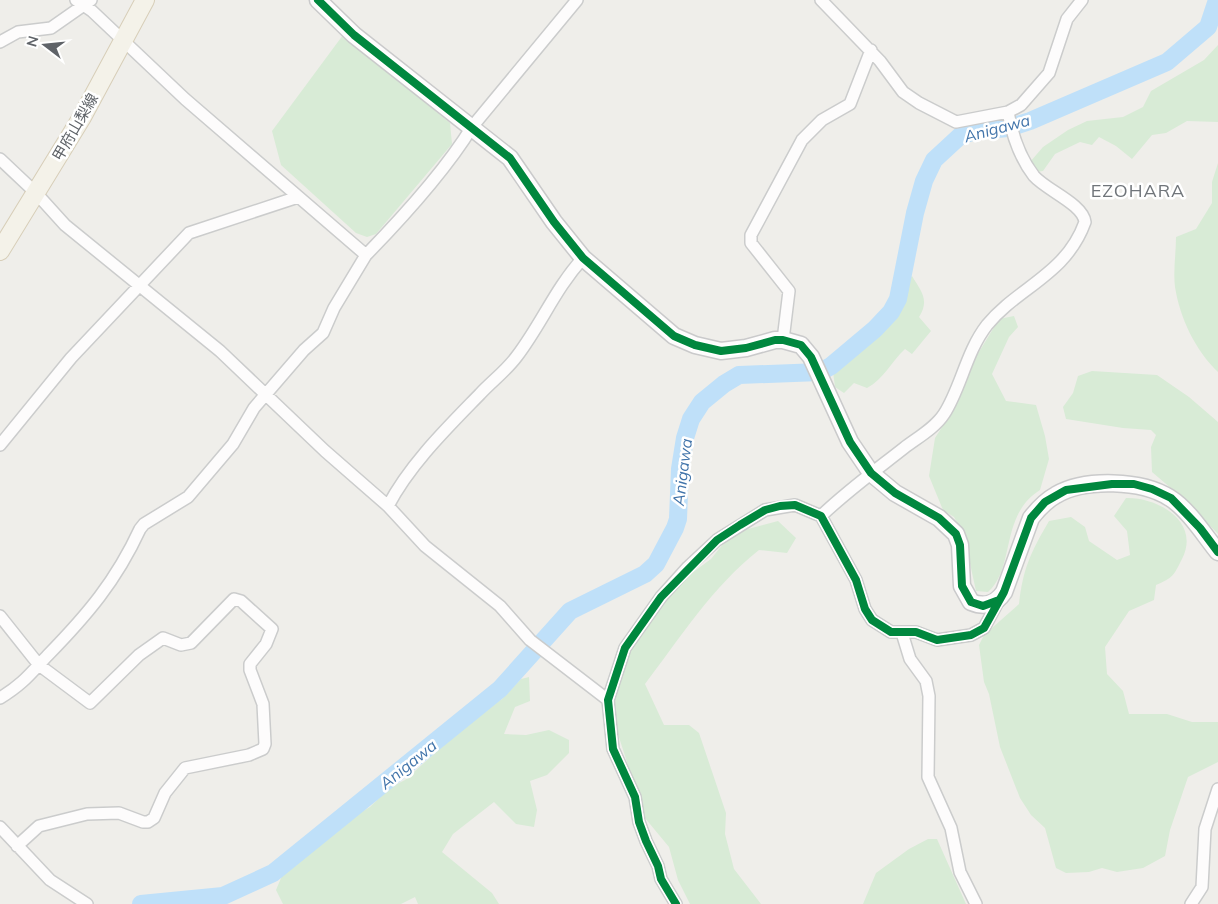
<svg xmlns="http://www.w3.org/2000/svg" width="1218" height="904" font-family="Mulish,'Noto Sans JP',sans-serif">
<style>
.green{fill:#d8ebd6}
.lines{fill:none;stroke-linecap:round;stroke-linejoin:round}
.river{stroke:#bfe0f9;stroke-width:18}
.street-casing{stroke:#cbcccc;stroke-width:14}
.secondary-casing{stroke:#cacacb;stroke-width:19}
.primary-casing{stroke:#d7ceb8;stroke-width:20}
.street{stroke:#fdfcfc;stroke-width:11}
.secondary{stroke:#fdfcfc;stroke-width:16}
.primary{stroke:#f4f2e9;stroke-width:18}
.cycleway-casing{stroke:#fff;stroke-width:11}
.cycleway{stroke:#00873e;stroke-width:8}
.labels{text-anchor:middle;dominant-baseline:central;stroke-width:5;stroke-linejoin:round;paint-order:stroke}
.street-label{font-size:15px;fill:#5f6368;stroke:#fff}
.water-label{font-size:16px;font-style:italic;fill:#4174aa;stroke:#fff}
.quarter-label{font-size:18px;letter-spacing:1px;fill:#70757a;stroke:#fff}
</style>
<rect width="100%" height="100%" fill="#efeeea"/>
<path class="green" d="M343,35L450,123L452,144L376,234L367,237L356,233L281,165L272,131Z
M1218,45V122L1187,121L1166,133L1152,135L1132,159L1116,146L1099,137L1092,145L1080,142L1055,154L1043,171L1036,172L1030,162L1043,147L1068,130L1087,121L1123,117L1143,107L1151,91L1204,60Z
M1218,163V372C1195,350 1180,318 1175,287C1173,271 1176,253 1176,237L1196,229L1212,203V182Z
M912,276C921,291 930,300 919,317L931,331L912,354L905,349C891,362 883,380 867,388L854,383L844,393L835,387L833,372L889,323L903,303L906,282Z
M1014,316L1018,327L1009,337L992,374L1006,401L1036,405L1045,436L1049,459L1040,490C999,516 1016,567 988,592L976,591L964,536L954,517L943,510L929,476L935,438L958,402L971,365L999,319Z
M1092,371L1157,375L1189,397L1218,422V534L1186,501L1152,472L1151,447L1156,435L1151,430L1123,428L1066,419L1063,407L1073,393L1078,376Z
M1126,498C1158,497 1201,522 1182,559C1174,575 1173,578 1156,585L1154,600L1129,611L1105,647L1107,674L1123,691L1129,714H1167L1192,722H1218V762L1188,777L1170,830L1165,856L1143,868L1117,872L1102,868L1089,872L1066,873L1056,868L1045,828L1031,815L1020,798L1000,747L989,694L984,682L979,645L984,635L1019,604C1023,568 1031,552 1049,521L1071,517L1085,527L1089,541L1117,560L1130,555L1127,531L1114,516Z
M778,521L796,538L787,553L759,550C713,586 680,638 645,684L664,725H689L699,733L726,813L725,834L734,869L761,904H690L678,880L669,847L645,818L616,728L614,698L628,655L665,600L685,578L711,559L727,539L748,529Z
M529,677L530,701L515,707L504,734L526,735L549,730L569,740V753L547,775L530,781L537,810L534,827L516,824L494,802L453,834L442,852L492,893L499,904H418L415,897L401,904H283L276,890L284,871L331,830L370,807L389,788L405,780L473,719L502,699L521,679Z
M928,839H937L966,904H863L876,873L909,849Z"/>
<g class="lines">
<path class="river" d="M141,904L223,896L273,873L500,689L570,611L645,574L656,564L675,528L678,519L680,469L685,438L691,419L702,402L724,384L739,375L820,372L831,366L875,329L891,312L898,299L915,213L924,181L934,160L960,136L975,131L1008,128L1030,121L1167,62L1208,27L1217,0"/>
<defs>
<path id="street" d="M76,0L92,11L185,99L366,255C402,218 445,171 472,127L577,0
M821,0L880,61L903,92L919,103L956,122L1008,112L1021,105L1049,73L1067,19L1082,0
M0,42L18,32L51,28L91,0
M0,159L36,193L65,225L220,351L325,451L388,506L425,546L500,606L530,640L608,700
M783,340L789,291L751,243V235L802,140L822,120L850,104L871,50
M0,445L71,358L189,233L298,197
M388,506C410,464 447,428 480,394C492,381 506,371 517,356C542,323 555,289 583,258
M821,516C847,491 876,470 904,448C917,438 935,428 944,414C961,388 966,352 987,325C1018,287 1066,275 1085,222C1083,204 1046,190 1034,176C1020,158 1012,134 1008,112
M0,616L39,665L90,703L139,655L163,638L181,645L191,643L234,599L241,601L272,629L266,644L250,664V670L263,704L265,744L263,749L249,755L185,768L165,793L154,818L148,822H143L119,813L87,814L39,826L17,846
M902,633L910,659L926,681L929,696L928,777L951,828L960,872L976,904
M0,698C23,684 30,674 48,655C87,615 116,581 140,529L144,524L188,497L233,444L254,408L304,350L323,333L334,308L366,255
M0,827L50,880L87,904
M676,904L661,879L658,866L646,841L639,822L635,797L613,749L608,700L625,648L661,597L688,567L717,540L765,510L795,505L821,516L856,580L865,609L872,620L891,632H916L937,640L971,635L984,628L999,600
M1191,904L1202,887L1205,829L1218,789"/>
<path id="secondary" d="M318,0L354,35L510,158L554,222L583,258L674,336L695,345L721,351L746,348L775,340H783L801,345L811,357L850,442L871,473L895,493L939,518L956,534L960,545L962,586L971,602C985,608 996,604 1004,592L1031,518C1038,509 1045,501 1056,495C1085,478 1142,480 1170,498C1188,509 1205,536 1218,552"/>
<path id="primary" d="M0,251L82,117L145,0"/>
</defs>
<use href="#street" class="street-casing"/>
<use href="#secondary" class="secondary-casing"/>
<use href="#primary" class="primary-casing"/>
<use href="#street" class="street"/>
<use href="#secondary" class="secondary"/>
<use href="#primary" class="primary"/>
<defs>
<path id="cycleway" d="M318,0L354,35L510,158L554,222L583,258L674,336L695,345L721,351L746,348L775,340H783L801,345L811,357L850,442L871,473L895,493L939,518L956,534L960,545L962,586L971,602L983,606L999,600
M676,904L661,879L658,866L646,841L639,822L635,797L613,749L608,700L625,648L661,597L717,540L740,525L765,510L780,506L795,505L821,516L856,580L865,609L872,620L891,632H916L937,640L971,635L984,628L1004,592L1031,518L1045,502L1066,490L1112,484H1134L1152,489L1171,498L1200,528L1218,552"/>
</defs>
<use href="#cycleway" class="cycleway-casing"/>
<use href="#cycleway" class="cycleway"/>
</g>
<g class="labels">
<g class="street-label">
<text transform="translate(75 127) rotate(-60)">甲府山梨線</text>
</g>
<g class="water-label">
<text transform="translate(997 128) rotate(-15)">Anigawa</text>
<text transform="translate(682 472) rotate(-83)">Anigawa</text>
<text transform="translate(408 764) rotate(-39)">Anigawa</text>
</g>
<g class="quarter-label">
<text x="1138" y="190">EZOHARA</text>
</g>
</g>
<g transform="translate(45 45) rotate(286)" stroke="#ffffff" stroke-width="4" paint-order="stroke">
<path d="M0-4L9 19L0 12L-9 19Z" fill="#5f6368"/>
<text y="-8" font-size="14" font-weight="bold" text-anchor="middle" fill="#5f6368">N</text>
</g>
</svg>
